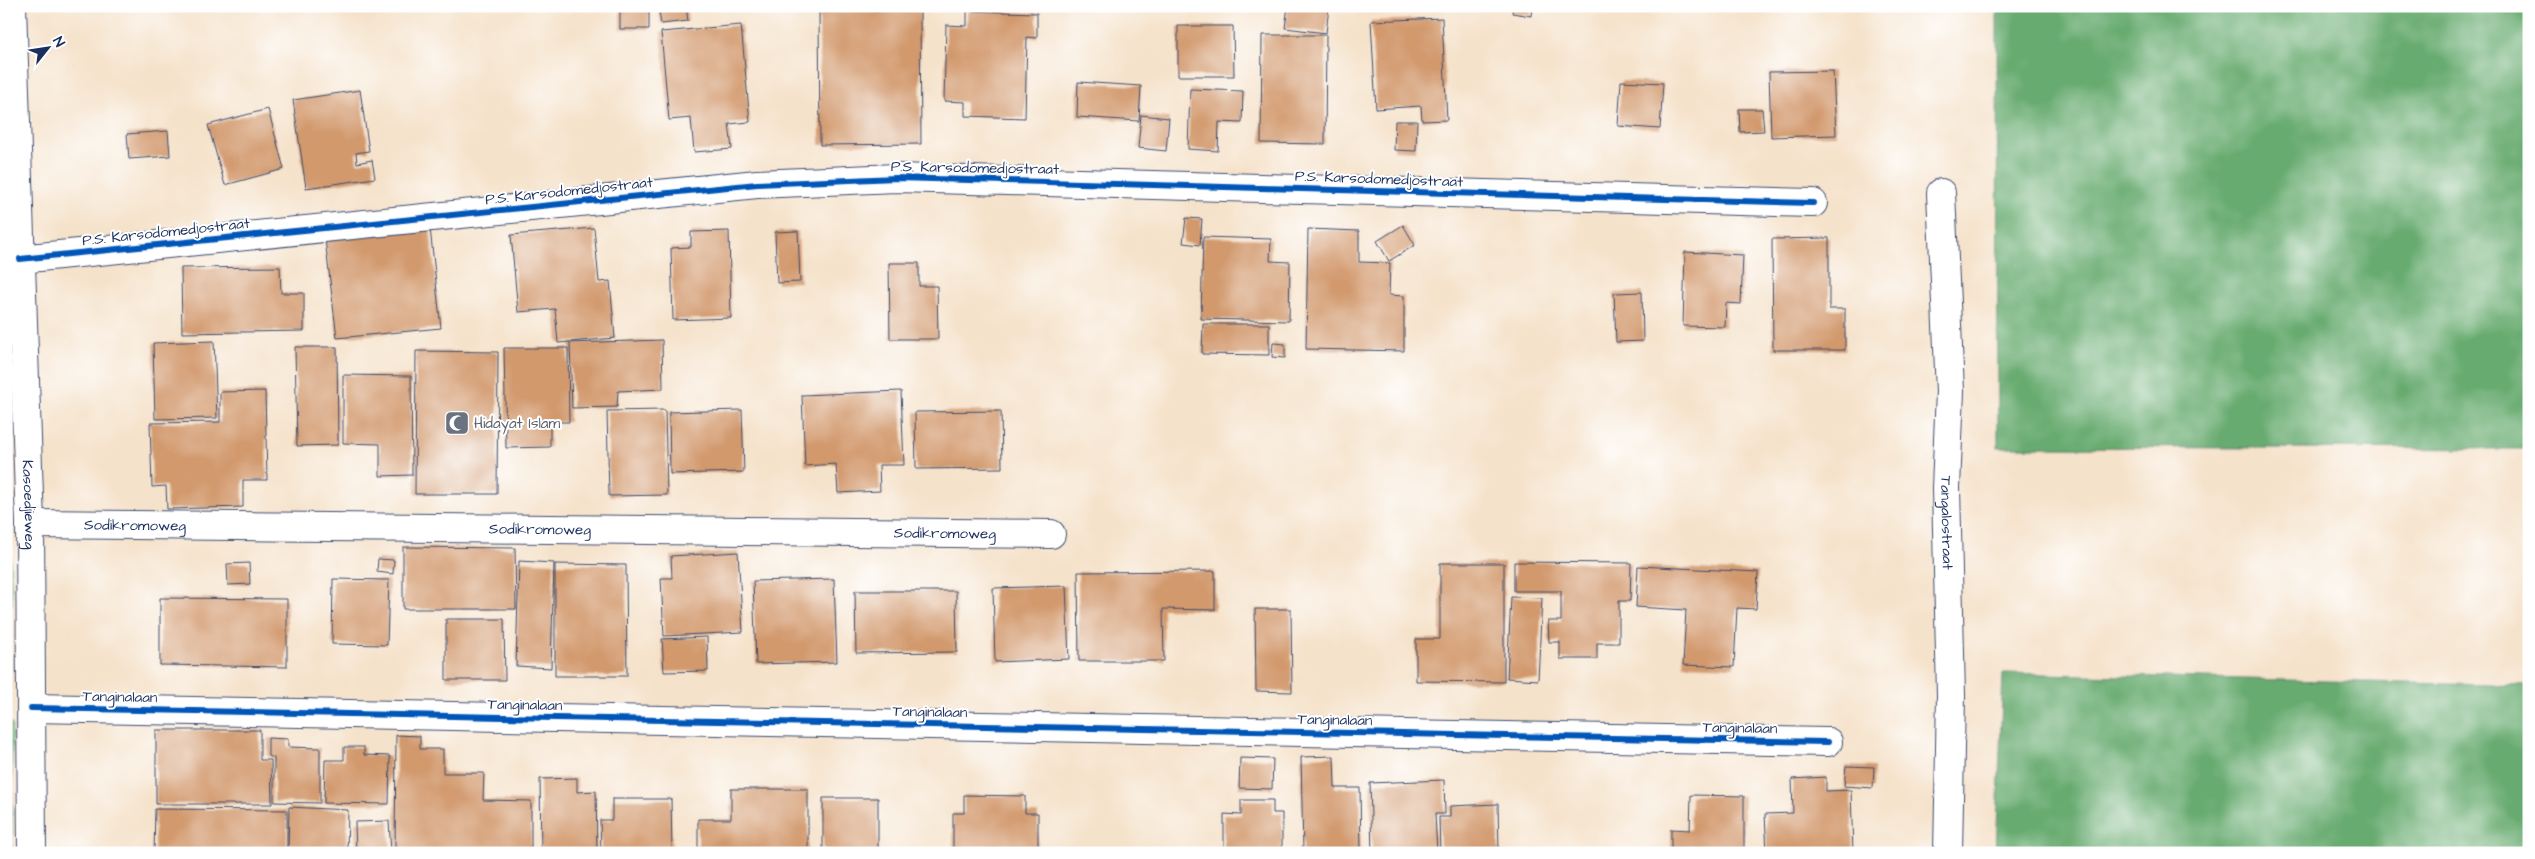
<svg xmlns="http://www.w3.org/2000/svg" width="2535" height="859" font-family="'Architects Daughter',sans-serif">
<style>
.green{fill:#81c681;stroke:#4e7a70}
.forest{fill:#68ab6f;stroke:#426d66}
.building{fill:#d2996d}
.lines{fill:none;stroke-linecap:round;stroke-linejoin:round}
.minor-casing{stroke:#3c4a6e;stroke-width:30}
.minor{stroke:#fff;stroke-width:28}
.cycleway-casing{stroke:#fff;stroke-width:9}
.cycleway{stroke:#0057b8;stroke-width:6}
.labels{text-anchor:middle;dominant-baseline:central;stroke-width:4;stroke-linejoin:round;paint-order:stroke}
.street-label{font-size:15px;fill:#1b2f5e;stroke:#fff}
.worship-label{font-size:15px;fill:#5b616d;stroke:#fff;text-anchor:start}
</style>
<rect width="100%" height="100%" fill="#fff"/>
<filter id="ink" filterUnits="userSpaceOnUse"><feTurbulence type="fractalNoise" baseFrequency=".02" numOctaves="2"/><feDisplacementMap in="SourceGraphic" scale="10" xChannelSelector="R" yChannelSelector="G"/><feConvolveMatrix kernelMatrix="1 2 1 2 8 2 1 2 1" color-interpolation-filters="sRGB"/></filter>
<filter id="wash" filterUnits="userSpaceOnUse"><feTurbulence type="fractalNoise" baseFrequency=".0096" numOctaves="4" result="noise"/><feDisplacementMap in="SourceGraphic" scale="20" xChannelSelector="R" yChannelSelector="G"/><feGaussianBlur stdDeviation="1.12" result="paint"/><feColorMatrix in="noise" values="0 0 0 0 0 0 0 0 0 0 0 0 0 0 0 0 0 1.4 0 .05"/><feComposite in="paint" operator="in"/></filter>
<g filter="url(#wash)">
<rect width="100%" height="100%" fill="#f5e2ca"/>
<path class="green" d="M6,513L9,516L12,605H6Z
M6,724H12V853H6Z"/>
<path class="forest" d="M1997,6H2529V449L1998,447Z
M2003,673L2529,686V853H1996Z"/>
<g id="blocks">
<path class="building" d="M620,6H649V29H620Z
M658,6H686L688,21L661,24Z
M1288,6L1329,7L1326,33L1285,28Z
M1513,6H1532L1531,16L1512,13Z
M920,10L921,144L820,145L819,11Z
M967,11L1037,13V38L1027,37L1025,118L965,116V102L944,101L946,25L967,26Z
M1442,18L1447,120L1422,121L1421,106L1376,109L1371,21Z
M741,25L750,122L729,124L732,149L694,152L691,118L669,120L661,32Z
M1178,26H1233L1234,76H1178Z
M1262,35H1326L1325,144L1261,143Z
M1833,71L1836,135L1771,137L1769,72Z
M1621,81L1663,83L1660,129L1618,126Z
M1078,82L1141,86L1139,121L1077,117Z
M1190,89L1243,91L1242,123L1219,122L1218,151L1188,149Z
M360,90L369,151L356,153L357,163L372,160L375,178L306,188L293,100Z
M268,109L284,169L225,185L208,125Z
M1739,109H1762L1764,131L1740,132Z
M1141,115L1169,118L1166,151L1138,148Z
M1395,121H1417L1416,151L1394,150Z
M168,131L170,156L129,159L127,134Z
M1186,218L1202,219L1200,245L1183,243Z
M1403,225L1415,245L1389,261L1377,241Z
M430,228L441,328L337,338L325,239Z
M594,228L599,282L610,281L615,338L558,343L555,309L518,312L511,235Z
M1308,229L1359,231V262L1390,263L1389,295L1404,296V351L1306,349Z
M729,231L731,318L673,320L671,248L691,247V232Z
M798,231L800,282L777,283L775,232Z
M1203,237L1271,239L1270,261L1290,262L1289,321L1201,319Z
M1829,238V309H1845V350H1773L1772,239Z
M1685,252L1743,255L1741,304L1726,303L1725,327L1683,326Z
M889,263H919V286H937L938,339H890Z
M280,267L281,293H304V331L182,333L181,268Z
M1642,292L1643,341L1616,342L1614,293Z
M1203,324H1269V355L1202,354Z
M662,340L663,389L618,391L617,407L572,408L570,343Z
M214,341L217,418L155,419L153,343Z
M1273,343L1285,344V358L1272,357Z
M295,347H337L338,445L297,446Z
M504,348H568L569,422H550V447L506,448Z
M416,351L498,352L497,494H415Z
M343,375L411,376L412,475L380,476V444L343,443Z
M265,391L267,480H243V507L167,509L166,486L152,487L150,423L220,422V392Z
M901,391L904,465H879L880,491L838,493L836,464L805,466L802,395Z
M665,410L667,495L609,496L607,411Z
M742,410L744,472L670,474L669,412Z
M1001,411L1002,468L916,469L915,412Z
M403,547L515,548L516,609H403Z
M738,552L743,632L664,636L661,578H672L671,556Z
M378,559L394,560L393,574L377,572Z
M519,561L554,563L551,668L516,666Z
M1514,562L1631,563L1630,601H1619V643H1597V659H1560V642H1549L1548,621H1561V591H1514Z
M249,563L250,584L228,585L227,564Z
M1440,563H1504V682L1416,681V639H1440Z
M555,564L626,565L627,676H555Z
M1638,566L1758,572L1756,609L1737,608L1734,667L1683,665L1686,610L1636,607Z
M1215,571V610L1163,609L1164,661H1079L1078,572Z
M333,579L389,580L387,645L332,644Z
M834,579L837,662L756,664L753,581Z
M1066,586L1069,659L995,662L993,588Z
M855,591H956L957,652L856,653Z
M1511,597L1542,598L1538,680L1507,678Z
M160,598L287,599V667L160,665Z
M1255,609H1291L1292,692L1256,691Z
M446,619H504L505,680H446Z
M707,637L708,671L664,672L662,639Z
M156,730H260V760H271L272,804H156Z
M396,735L420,736V749H443V773H484L483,800L531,801V853H395Z
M268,738L288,739V747L320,748V803L274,802V758L268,756Z
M344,747H364V755L390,756L389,804L324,803L325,760H344Z
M1334,756L1335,788H1360L1361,853H1303L1301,757Z
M1240,758L1273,759L1272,789L1239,788Z
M1846,766L1874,767L1873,788L1844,786Z
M1826,777V791L1851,790L1853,853H1767L1765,814L1793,813L1792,779Z
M577,778V792L596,791L597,853H541L540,779Z
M1444,780L1445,814H1435L1437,853H1372L1370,783Z
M731,789H808V853H726V848H698V819H731Z
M964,795L1025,796V813H1038V853H953V813H964Z
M1691,795L1744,796V853H1671V829L1690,830Z
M823,798H878V853H823Z
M612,799H671L672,853H601L600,820H612Z
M1241,800H1273V813H1282V853H1224V814L1241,815Z
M1498,804L1499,853H1440L1439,817H1450V806Z
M289,807L348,810L347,853H288Z
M155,809L287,810V853H154Z
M389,821L391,853H356L355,822Z"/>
</g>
</g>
<g filter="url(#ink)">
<use href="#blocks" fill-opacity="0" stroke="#3c4a6e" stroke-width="1"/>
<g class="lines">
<defs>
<g id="minor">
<path id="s1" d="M12,6L30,524L32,853"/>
<path id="s2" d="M1941,193L1950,391L1946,488L1951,695L1948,853"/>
<path d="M20,259L757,184L896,178L1813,203"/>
<path id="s3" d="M30,524L1051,534"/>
<path d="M31,708L1828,742"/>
</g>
</defs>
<use href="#minor" class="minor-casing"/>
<use href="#minor" class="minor"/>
<defs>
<path id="cycleway" d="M20,259L757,184L896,178L1813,203
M31,708L1828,742"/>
</defs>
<use href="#cycleway" class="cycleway-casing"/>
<use href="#cycleway" class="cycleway"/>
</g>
</g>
<defs>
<symbol id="mosque-square" viewBox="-11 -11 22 22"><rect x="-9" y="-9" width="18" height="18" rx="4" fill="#6b7280" stroke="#fff"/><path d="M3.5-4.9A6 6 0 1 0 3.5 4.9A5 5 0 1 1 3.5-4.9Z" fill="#fff"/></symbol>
</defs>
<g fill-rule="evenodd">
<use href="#mosque-square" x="443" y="409" width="28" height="28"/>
</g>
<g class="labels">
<g class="street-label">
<text transform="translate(975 168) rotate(1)">P.S. Karsodomedjostraat</text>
<text transform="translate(1379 179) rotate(2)">P.S. Karsodomedjostraat</text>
<text transform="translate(569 191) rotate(-6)">P.S. Karsodomedjostraat</text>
<text transform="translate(166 232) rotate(-6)">P.S. Karsodomedjostraat</text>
<text stroke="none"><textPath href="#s1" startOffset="499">Kasoedjieweg</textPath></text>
<text stroke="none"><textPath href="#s2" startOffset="330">Tangalostraat</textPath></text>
<text stroke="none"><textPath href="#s3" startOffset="105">Sodikromoweg</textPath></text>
<text stroke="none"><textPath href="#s3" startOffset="510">Sodikromoweg</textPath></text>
<text stroke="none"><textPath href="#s3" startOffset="915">Sodikromoweg</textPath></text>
<text transform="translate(120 697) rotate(1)">Tanginalaan</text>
<text transform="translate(525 705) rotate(1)">Tanginalaan</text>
<text transform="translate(930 712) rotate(1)">Tanginalaan</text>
<text transform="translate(1335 720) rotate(1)">Tanginalaan</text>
<text transform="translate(1740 728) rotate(1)">Tanginalaan</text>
</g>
<g class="worship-label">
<text x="474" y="423">Hidayat Islam</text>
</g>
</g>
<rect width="2535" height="859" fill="none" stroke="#fff" stroke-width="25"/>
<g transform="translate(48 48) rotate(60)" stroke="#ffffff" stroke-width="4" paint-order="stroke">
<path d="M0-4L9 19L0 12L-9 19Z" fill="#1b2f5e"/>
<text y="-8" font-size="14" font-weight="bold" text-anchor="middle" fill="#1b2f5e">N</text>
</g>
</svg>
